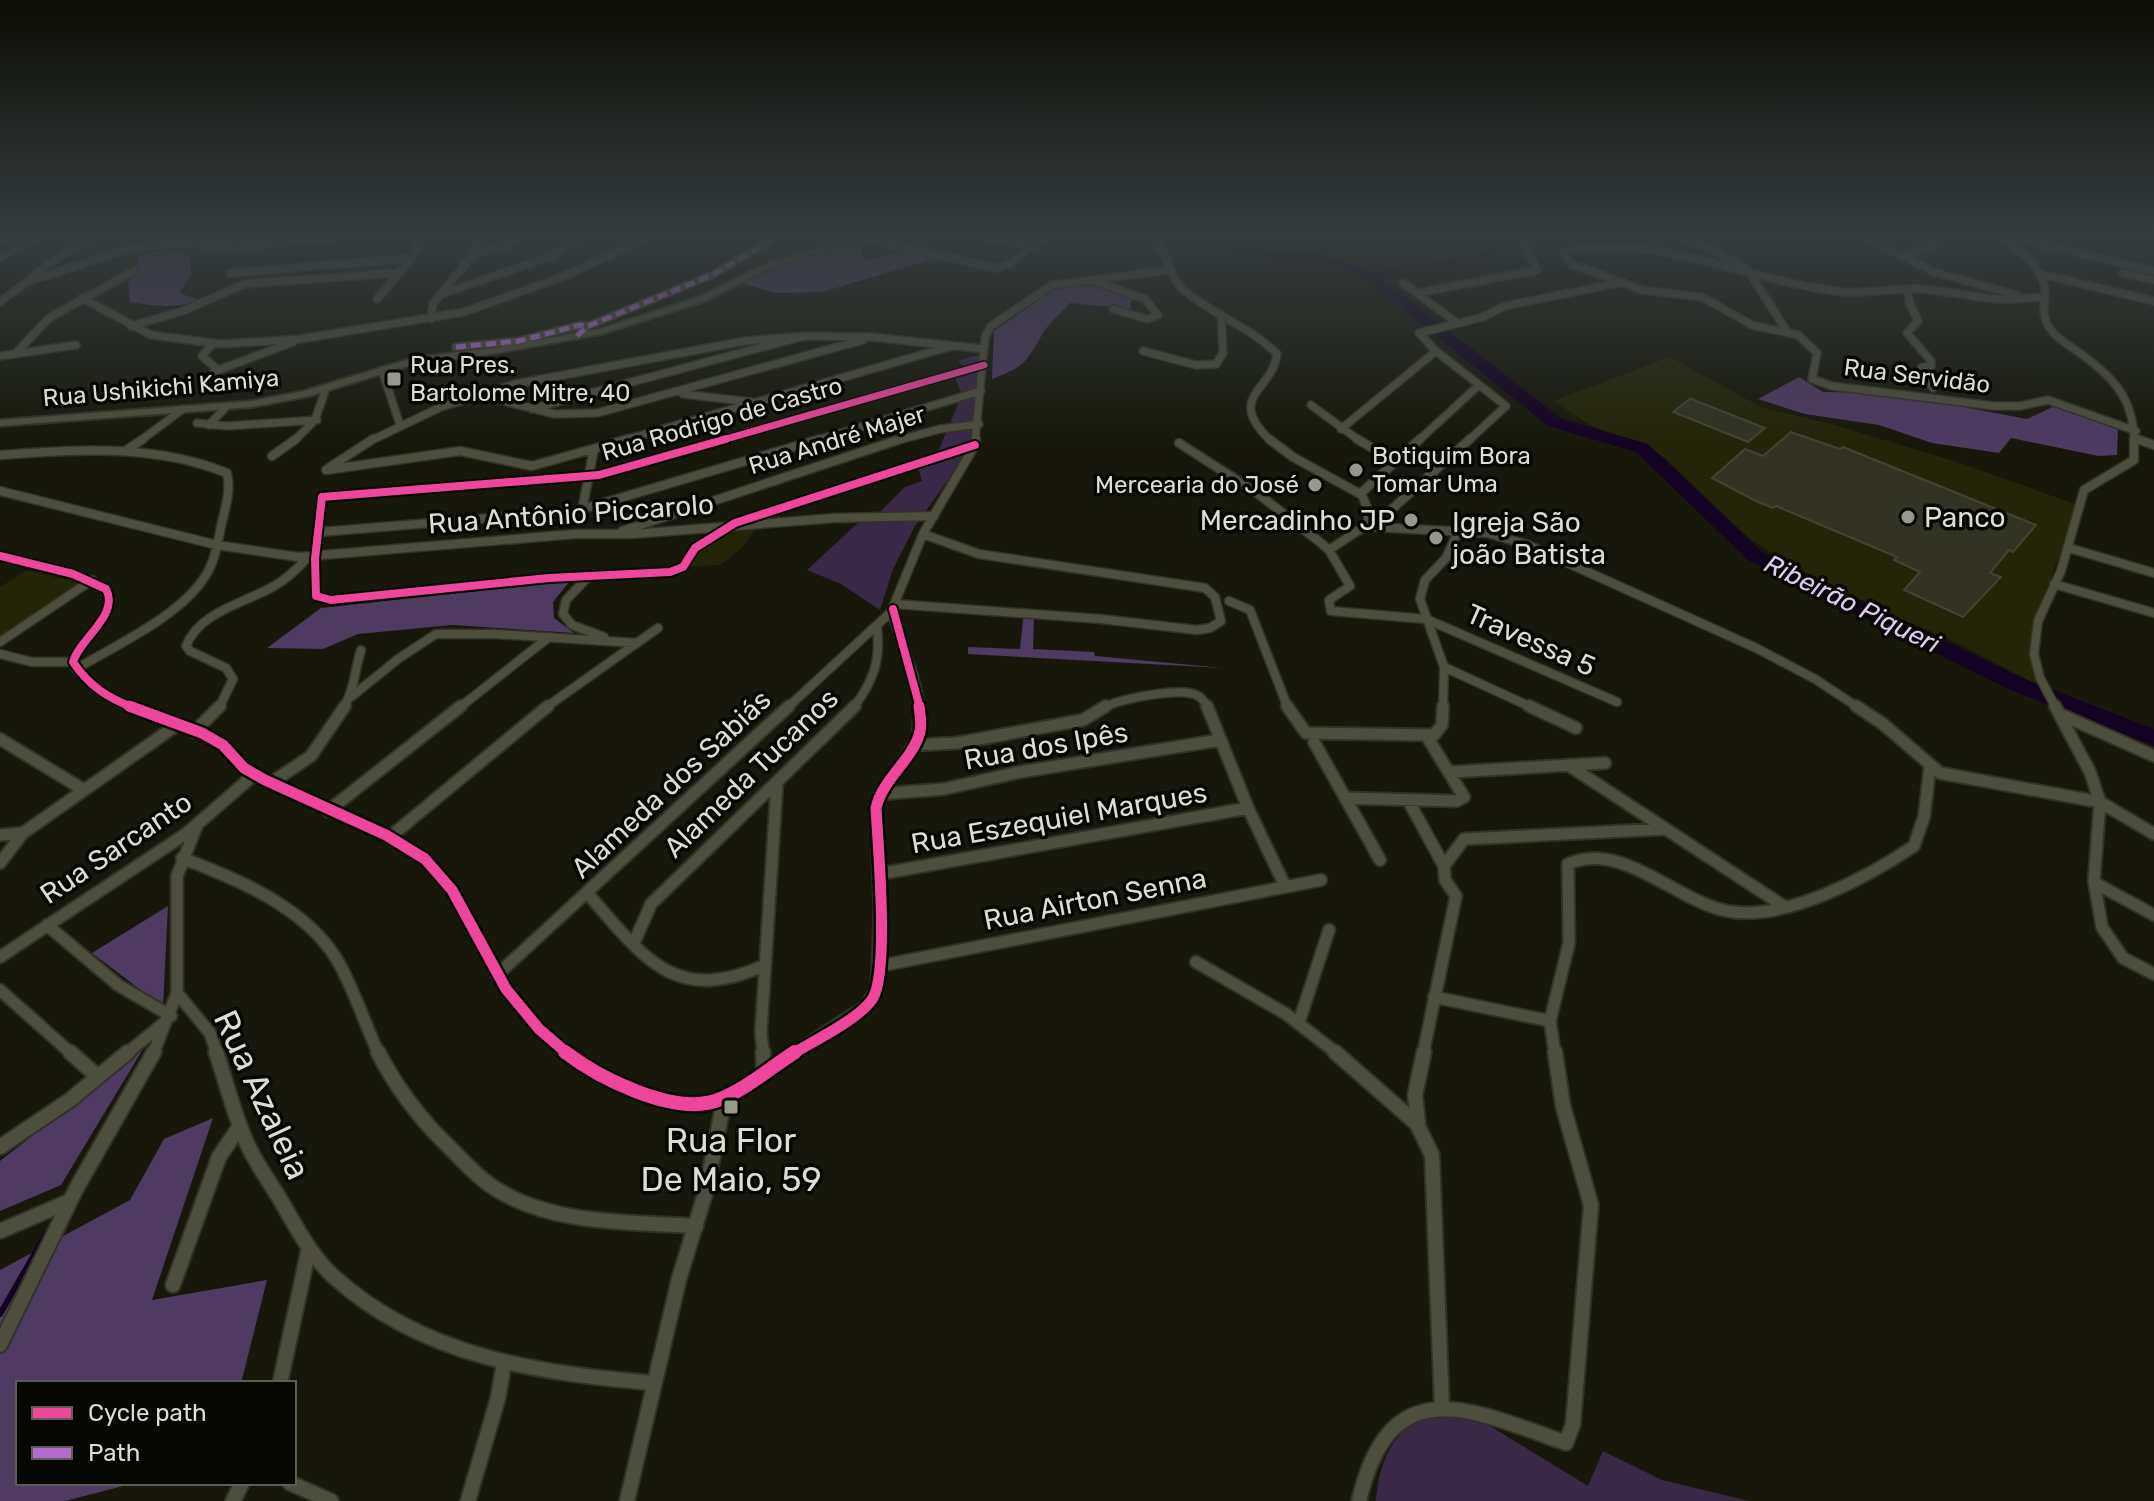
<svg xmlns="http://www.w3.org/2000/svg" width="2154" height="1501" font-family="Rubik,sans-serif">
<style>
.built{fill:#232408}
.green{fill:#392846}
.forest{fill:#4f3a62}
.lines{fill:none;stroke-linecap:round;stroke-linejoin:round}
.stream-far1{stroke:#140222;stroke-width:3}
.stream{stroke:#140222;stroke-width:6}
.river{fill:#140222;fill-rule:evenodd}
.building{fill:#323323;stroke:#434338;stroke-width:2}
.street-far3-casing{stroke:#323327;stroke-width:10}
.street-far2-casing{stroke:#323327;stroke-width:11}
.street-far1-casing{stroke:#323327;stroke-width:15}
.street-casing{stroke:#323327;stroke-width:18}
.secondary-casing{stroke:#323327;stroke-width:4}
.street-far3{stroke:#4d4e3e;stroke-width:7}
.street-far2{stroke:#4d4e3e;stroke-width:8}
.street-far1{stroke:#4d4e3e;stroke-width:11}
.street{stroke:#4d4e3e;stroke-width:14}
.secondary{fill:#4e4f3c;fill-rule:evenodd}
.quiet{stroke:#b06ccc;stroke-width:5;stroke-dasharray:10 5;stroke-linecap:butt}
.cycleway-far3-casing{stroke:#060701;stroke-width:10}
.cycleway-far2-casing{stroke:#060701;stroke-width:12}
.cycleway-far1-casing{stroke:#060701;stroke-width:16}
.cycleway-casing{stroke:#060701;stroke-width:19}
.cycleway-far3{stroke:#ed469a;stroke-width:7}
.cycleway-far2{stroke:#ed469a;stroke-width:8}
.cycleway-far1{stroke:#ed469a;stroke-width:11}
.cycleway{stroke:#ed469a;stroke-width:14}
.poi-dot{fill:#97998a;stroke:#060701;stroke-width:3}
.labels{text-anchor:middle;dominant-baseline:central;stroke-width:7;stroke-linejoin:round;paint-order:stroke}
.far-poi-label{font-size:24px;fill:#dcdecf;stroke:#060701;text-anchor:start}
.far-street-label{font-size:24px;fill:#dcdecf;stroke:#060701}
.far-water-label{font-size:26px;font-style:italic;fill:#e1caf8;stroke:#060701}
.street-label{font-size:28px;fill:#dcdecf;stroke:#060701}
.poi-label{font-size:28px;fill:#dcdecf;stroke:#060701;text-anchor:start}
.near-street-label{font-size:34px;fill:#dcdecf;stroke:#060701}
.near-poi-label{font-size:34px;fill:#dcdecf;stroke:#060701}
</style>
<rect width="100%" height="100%" fill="#17180b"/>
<path class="built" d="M1670,357L1763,408L1832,424L1957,462L2078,505L2033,626L2040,686L1947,638L1826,588L1750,539L1664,457L1592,426L1553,401Z
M756,528L742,548L720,565L692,567L694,555L701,545L720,533Z
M27,570L79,583L0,636V587Z"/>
<path class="green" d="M973,356H979L972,447L915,526L893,569L880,610L841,584L807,570L861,520L896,515L879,513L905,487L922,481L918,467L936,456L962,395L954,375L963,367L958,361Z
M1458,1416L1490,1426L1588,1486L1603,1451L1662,1480L1749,1501H1376C1378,1467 1391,1430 1426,1418C1435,1415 1448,1417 1458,1416Z"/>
<path class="forest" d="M862,241L863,261L902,251L933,259L822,292L774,293L736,281L778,265Z
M183,251L190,256L191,275L179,293L199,300C175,309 155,306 130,302L128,281L137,274V257L151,252Z
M1088,282L1131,298V309L1070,303C1062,312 1050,322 1043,333C1026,362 1026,366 992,379L994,331L1057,287Z
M1799,377L1823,392L1889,393L2027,419L2057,405L2118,429L2117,455L2098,456L2011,438L1999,453L1932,443L1879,425L1805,414L1758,399Z
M570,581L553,602L554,618L574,633L452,625L358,634L323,649L267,648L321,608Z
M1023,619H1034L1033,649L1094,652L1095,656L1223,668L968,654V647L1020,649Z
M168,906L163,1007L92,953Z
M143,1049L61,1185L0,1211V1161Z
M213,1118L152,1300L267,1280L241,1383H18V1483H135L65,1501H0V1270L130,1200L164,1139Z"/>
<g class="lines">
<path class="stream-far1" d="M1369,275L1488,255L1497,233"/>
<path class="stream" d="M0,1314L45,1236"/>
<path class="river" d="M1202,233H1216L1218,237L1269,251L1319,253L1374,272L1560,418L1648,444L1762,552L2022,678L2154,729V746L2006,688L1748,560L1636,452L1548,426L1364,278L1317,261L1269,259L1207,243Z"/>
</g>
<path class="building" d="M1691,398L1694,400L1765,428L1748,442L1673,412Z
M1791,432L1840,449L1843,447L2036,525L2013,552L2009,550L1990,573L2001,577L1963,617L1904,590L1920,572L1894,560L1897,557L1776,506L1773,508L1758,502L1712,478L1745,449L1763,456Z"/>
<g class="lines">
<defs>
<path id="street-far3" d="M817,233L853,241
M966,233L1031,247
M1147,233C1172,252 1165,273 1184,290C1212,315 1250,326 1277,354C1273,391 1224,396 1271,441
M1312,233H1355
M1667,233L1713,249L1747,270
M1858,233L1934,272L2017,295
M1993,233C2014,247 2043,263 2045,291C2045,305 2041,314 2049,327C2056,338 2067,344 2077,351C2111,375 2134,397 2134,441
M1997,233L2154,271
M0,238L40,233
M863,238L996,268L1009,264L1049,233
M201,243L278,233
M472,255L509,244L527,233
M1905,255L1933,244L1934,241L1916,233
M0,257L44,233
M230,273L412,258
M2123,273L2154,280
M2040,274L2154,301
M1753,278L1786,330
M1094,281L1145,299L1158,315L1147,319L1113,309
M26,282L135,247L196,243L227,248L376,233
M1403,283L1457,323
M1908,289L1909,301L1918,321L1907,333L1931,361V366L1922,367L1920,371L1933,388
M1417,293L1537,270L1519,233
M439,295L554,255L583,233
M2043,297C2029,298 2014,300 2000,299C1974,298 1948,291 1922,289C1896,287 1869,294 1843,292C1754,283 1650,230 1563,252L1571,264L1642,290L1702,297L1752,325L1798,335L1817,353L1812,379L1832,386L1994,406H2020L2048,400L2136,431
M82,298L151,335L221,344L300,339L464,312L567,275L657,233
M377,299L412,258L424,233
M0,302L60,256L98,233
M431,319L433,304L472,255L481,233
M131,326L183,311L244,284L398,273
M577,336L588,326L712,275L782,234
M212,344L202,356L217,369
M456,347L519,341L580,325L588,326
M1143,351L1196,365L1216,364L1223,353L1221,314
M15,354L49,318L134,271
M0,356L76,345
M382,370L400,425
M213,372L293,342
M683,394L751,402
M484,396L554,414L597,413L863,340
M1311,405L1360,441
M531,409L804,336L871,337L984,349
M197,423L227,426L317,420
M209,425L225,408
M1341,429L1436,351
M2135,438L2142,441
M140,441L183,409
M294,441L315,420L326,388
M370,441L441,407L515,384L745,341L804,336
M621,441L952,346
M719,441L984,365
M814,441L981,391
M895,441L940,429L979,424
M975,441L985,337L991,326L1052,285L1171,270
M1418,441L1479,385
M1468,441L1506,406L1436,351L1419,333L1483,317L1505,306L1623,282"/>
<path id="street-far2" d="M726,439L599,475L322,497L315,559L316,596L331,600L549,578L670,572L683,567L695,548L735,523L975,445
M1269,439L1293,457L1362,495L1368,510V524L1372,527
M1357,439L1393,460
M2137,439L2154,445
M1179,443L1257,493L1321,543L1329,550L1350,586L1329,600L1331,611L1426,619L1617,702
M127,450L143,439
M0,455C78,450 153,443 227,473C231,490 226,505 222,522C218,539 216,559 206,575C181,616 116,645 76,669
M272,456L296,439
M327,469L373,439
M326,470L460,451L532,466L628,439
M0,491L217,545L298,557L576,534H633L835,518L934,516
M1360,494L1420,439
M582,510L594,449
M1372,527L1488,533L1528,545L1756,648L1815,679L1859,708
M1372,527L1470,439
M622,531L901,439
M320,532L576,511L820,439
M2069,548L2154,573
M1329,550L1368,524
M0,556L73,574L106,589C120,615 80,638 73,662C89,686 108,698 134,708
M590,575L566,600L563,614L572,625L604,637
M2054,584L2154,613
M1229,601L1250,610L1288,708
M895,604L1101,619L1197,630L1210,628L1221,621L1215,597L1205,588L979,554L923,534
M891,612L914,676L921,708
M0,642L92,580
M0,654L32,662H73
M1444,667L1533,708
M351,697L398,659L436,634H495L637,643
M219,708L233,679L226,668L190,651L186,646C199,612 245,603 274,586C287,579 298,568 308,557
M343,708C354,692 355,669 361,650
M459,708L549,637
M545,708L658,628
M787,708L891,612L923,534L975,445L976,439
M853,708C873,682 881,661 877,628
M1103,708C1119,699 1179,687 1196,695C1202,697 1205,702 1208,708
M1443,708L1444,667L1420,599L1425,580L1446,558L1458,532
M2056,708L2040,678L2034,654L2038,621L2061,571L2084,490L2134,460V439"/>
<path id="street-far1" d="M129,706L202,733L223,745L244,768L265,780L386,835L425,859L452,890L506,989L539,1029L568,1054
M1207,706L1248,808L1285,886
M1287,706L1306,733L1434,735L1442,725L1443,706
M1529,706L1576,728
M1856,706L1883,724L1940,773L2100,802L2154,834
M2055,706L2090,772L2100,802L2094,881L2102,927L2123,958L2154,974
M2062,715L2154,756
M194,732L220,706
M0,739L84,790
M1314,742L1380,860
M915,745L957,743L1083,720L1106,706
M1568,765L1785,907
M1451,772L1605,763
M272,782L311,756L345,706
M880,794L944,789L1020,772L1220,740
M1345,798L1456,801L1464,797L1426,735
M1408,800L1444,866
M328,811L461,706
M197,825L177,876V993L210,1033L217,1054
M0,835L23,833L177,725
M391,836L548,706
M182,858C237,879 303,906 336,958C354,988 364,1023 379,1054
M0,863L23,833
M879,874L1248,808
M2095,883L2154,915
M588,894C644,958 675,1006 765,965
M47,925L118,985L171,1016
M634,943L651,904L855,706
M0,957L187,833L255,774
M1196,962L1286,1014L1338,1054
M879,966L1321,880
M497,975L789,706
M0,990L72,1054
M1434,997L1550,1021
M1299,1022L1329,930
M126,1054L165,1022
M153,1054L177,993
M763,1054L761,1031L777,783
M792,1054L866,1006L877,988L880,909L876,808L884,789L918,739L920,706
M1423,1054L1456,896L1445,880L1444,866L1464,839L1663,829
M1555,1054L1550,1021L1569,943L1568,864C1624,839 1678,905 1733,912C1790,919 1868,877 1914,846L1924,817L1930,767"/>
<path id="street" d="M70,1052L98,1077
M216,1052C226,1081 233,1111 245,1139C253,1159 267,1178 278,1196C295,1224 309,1254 333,1276C422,1357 538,1373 654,1383
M378,1052C395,1085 417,1115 443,1141C459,1156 474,1175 493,1187C549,1225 631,1222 696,1226
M565,1052C599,1078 672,1115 715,1101C744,1091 770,1068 795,1052
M763,1052L764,1071
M1335,1052L1417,1124L1432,1155L1442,1407
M1418,1122L1415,1095L1424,1052
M0,1147L70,1100L128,1052
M0,1231L70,1201
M173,1285L219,1157L240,1126
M0,1345L76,1189L154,1052
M280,1383L309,1248
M290,1483L331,1501
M233,1501L242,1483
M468,1501L498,1398L504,1363
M627,1501L679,1279L706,1191L725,1096
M1359,1501C1390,1367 1472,1410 1566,1443L1573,1424L1591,1205L1563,1106L1555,1052"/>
<path id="secondary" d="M870,233H881L773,267L705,301L602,334L492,354L414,364L310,396L252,407L0,426V420L252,401L304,391L413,358L492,348L600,329L699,297L767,263Z"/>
</defs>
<use href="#street-far3" class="street-far3-casing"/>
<use href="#street-far2" class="street-far2-casing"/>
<use href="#street-far1" class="street-far1-casing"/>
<use href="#street" class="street-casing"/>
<use href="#secondary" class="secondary-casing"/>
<use href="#street-far3" class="street-far3"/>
<use href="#street-far2" class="street-far2"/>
<use href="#street-far1" class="street-far1"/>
<use href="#street" class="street"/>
<use href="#secondary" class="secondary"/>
<path class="quiet" d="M577,336L588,326L712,275L782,234
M456,347L519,341L580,325L588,326"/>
<defs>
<path id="cycleway-far3" d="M719,441L984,365"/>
<path id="cycleway-far2" d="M726,439L599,475L322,497L315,559L316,596L331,600L549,578L670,572L683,567L695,548L735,523L975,445
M0,556L73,574L106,589C120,615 80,638 73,662C89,686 108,698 134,708
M893,609L920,708"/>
<path id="cycleway-far1" d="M129,706L202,733L223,745L244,768L265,780L386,835L425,859L452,890L506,989L539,1029L568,1054
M792,1054C812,1042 861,1018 873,998C889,970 878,845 876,808C883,778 912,761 920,732C922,724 920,714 919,706"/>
<path id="cycleway" d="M565,1052C599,1078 672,1115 715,1101C744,1091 770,1068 795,1052"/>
</defs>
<use href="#cycleway-far3" class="cycleway-far3-casing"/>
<use href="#cycleway-far2" class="cycleway-far2-casing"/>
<use href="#cycleway-far1" class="cycleway-far1-casing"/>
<use href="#cycleway" class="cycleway-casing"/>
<use href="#cycleway-far3" class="cycleway-far3"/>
<use href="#cycleway-far2" class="cycleway-far2"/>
<use href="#cycleway-far1" class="cycleway-far1"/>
<use href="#cycleway" class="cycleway"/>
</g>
<linearGradient id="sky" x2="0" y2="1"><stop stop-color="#0d0d06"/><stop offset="0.53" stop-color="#363d3f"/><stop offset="1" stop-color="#363d3f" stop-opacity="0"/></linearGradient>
<rect width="2154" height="443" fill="url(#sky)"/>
<g class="poi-dot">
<rect x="386" y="371" width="16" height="16" rx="4"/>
<circle cx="1356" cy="470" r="8"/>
<circle cx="1315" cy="485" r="8"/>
<circle cx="1908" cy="517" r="8"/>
<circle cx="1411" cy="520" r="8"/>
<circle cx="1436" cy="538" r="8"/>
<rect x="723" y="1099" width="16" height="16" rx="4"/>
</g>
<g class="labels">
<g class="far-poi-label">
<text x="410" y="365">Rua Pres.<tspan x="410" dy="28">Bartolome Mitre, 40</tspan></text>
<text x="1372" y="456">Botiquim Bora<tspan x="1372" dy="28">Tomar Uma</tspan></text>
<text x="1299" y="485" text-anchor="end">Mercearia do José</text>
</g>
<g class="far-street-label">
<text transform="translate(1917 376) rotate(7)">Rua Servidão</text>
<text transform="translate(161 388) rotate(-5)">Rua Ushikichi Kamiya</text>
<text transform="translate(722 419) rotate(-16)">Rua Rodrigo de Castro</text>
<text transform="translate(837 440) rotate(-17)">Rua André Majer</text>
</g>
<g class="far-water-label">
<text transform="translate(1852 604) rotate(26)">Ribeirão Piqueri</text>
</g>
<g class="street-label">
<text transform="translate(571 514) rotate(-4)">Rua Antônio Piccarolo</text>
<text transform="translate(1531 640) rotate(24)">Travessa 5</text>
<text transform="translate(1046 746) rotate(-10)">Rua dos Ipês</text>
<text transform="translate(751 773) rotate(-44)">Alameda Tucanos</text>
<text transform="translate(671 784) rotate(-43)">Alameda dos Sabiás</text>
<text transform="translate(1059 818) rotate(-10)">Rua Eszequiel Marques</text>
<text transform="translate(116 848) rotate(-34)">Rua Sarcanto</text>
<text transform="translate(1095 899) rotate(-11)">Rua Airton Senna</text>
</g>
<g class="poi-label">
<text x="1924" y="517">Panco</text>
<text x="1395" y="520" text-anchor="end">Mercadinho JP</text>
<text x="1452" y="522">Igreja São<tspan x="1452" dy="32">joão Batista</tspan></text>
</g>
<g class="near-street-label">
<text transform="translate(262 1095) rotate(65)">Rua Azaleia</text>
</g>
<g class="near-poi-label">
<text x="731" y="1140">Rua Flor<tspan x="731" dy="39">De Maio, 59</tspan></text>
</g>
</g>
<rect x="16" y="1381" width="280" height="104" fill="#060701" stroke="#5c5d53" stroke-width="2"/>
<rect x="32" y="1407" width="40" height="12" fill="#ed469a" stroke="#5c5d53" stroke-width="2"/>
<text x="88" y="1421" font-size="24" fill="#dcdecf">Cycle path</text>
<rect x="32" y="1447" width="40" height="12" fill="#b06ccc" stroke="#5c5d53" stroke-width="2"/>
<text x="88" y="1461" font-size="24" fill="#dcdecf">Path</text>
</svg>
